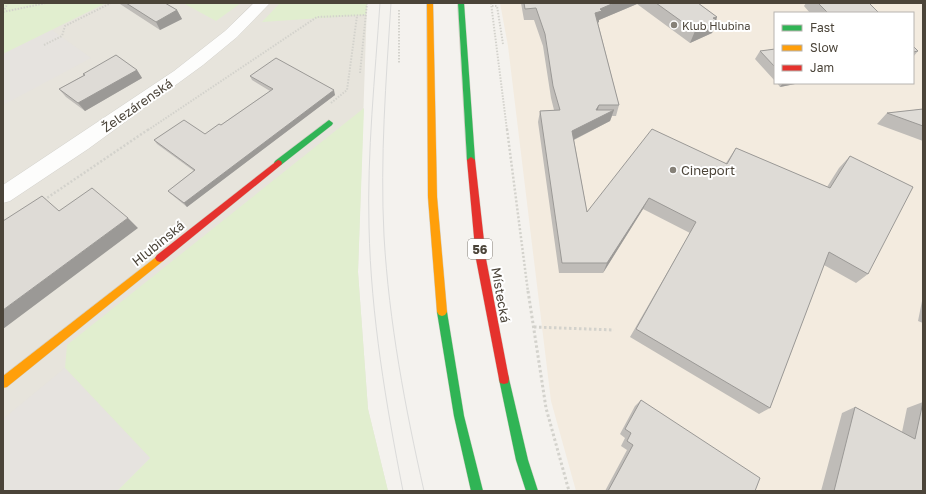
<svg xmlns="http://www.w3.org/2000/svg" width="926" height="494" font-family="'Golos Text',sans-serif">
<style>
.residential{fill:#e7e4dc}
.commercial{fill:#f3ebdf;fill-rule:evenodd}
.green{fill:#e1eecf}
.parking{fill:#e6e3df}
.lines{fill:none;stroke-linecap:round;stroke-linejoin:round}
.street-casing{stroke:#d2d0cb;stroke-width:1}
.fast-casing{stroke:#d3cfc5;stroke-width:1}
.slow-casing{stroke:#d3cfc5;stroke-width:1}
.jam-casing{stroke:#d3cfc5;stroke-width:1}
.path-far2{stroke:#d3d2cc;stroke-width:2;stroke-dasharray:1.5 1.5;stroke-linecap:butt}
.path-far1{stroke:#d3d2cc;stroke-width:2.5;stroke-dasharray:2 2;stroke-linecap:butt}
.path{stroke:#d3d2cc;stroke-width:3;stroke-dasharray:2.5 2.5;stroke-linecap:butt}
.street{fill:#fdfdfc;fill-rule:evenodd}
.fast{fill:#30b455;fill-rule:evenodd}
.slow{fill:#ff9f0a;fill-rule:evenodd}
.jam{fill:#e5322d;fill-rule:evenodd}
.tram{stroke:#dbdbda;stroke-width:1}
.wall{fill:#bfbcb8}
.shaded-wall{fill:#9b9996}
.building{fill:#dedbd6;stroke:#9b9996}
.poi-dot{fill:#868178;stroke:#fff;stroke-width:1.5}
.labels{text-anchor:middle;dominant-baseline:central;stroke-width:4;stroke-linejoin:round;paint-order:stroke}
.far-poi-label{font-size:11px;fill:#4b4439;stroke:#fff;text-anchor:start}
.shield{fill:#fff;stroke:#817c74;stroke-width:1}
.shield-label{font-size:12px;font-weight:bold;fill:#4b4439}
.street-label{font-size:13px;fill:#4b4439;stroke:#fff}
.poi-label{font-size:13px;fill:#4b4439;stroke:#fff;text-anchor:start}
</style>
<rect width="100%" height="100%" fill="#f4f2ee"/>
<path class="residential" d="M3,3H367L358,272L368,409L388,491H3Z"/>
<path class="commercial" d="M500,3H923V491H576L551,401L508,46ZM775,13H913V83H775Z"/>
<path class="green" d="M3,3H106L3,54Z
M183,3H241L216,21Z
M280,3H367L366,15L262,22Z
M364,108L358,272L368,409L388,491H117L150,458L65,368L67,345Z"/>
<path class="parking" d="M52,30L91,58L3,105V54Z
M65,368L150,458L117,491H3V419Z"/>
<g class="lines">
<defs>
<path id="street" d="M254,3H270L237,37L203,65L88,149L10,201L3,203V185L174,71L225,31Z"/>
<path id="fast" d="M458,3H464L475,160L471,163L467,160Z
M329,120L333,123L332,125L281,165H275L274,163L275,161Z
M442,308L445,309L447,312L464,416L483,491H471L454,416L437,312L439,309Z
M504,374L508,375L509,379L528,460L538,491H526L516,460L499,379L500,375Z"/>
<path id="slow" d="M427,3H433L437,197L447,312L445,315L442,316L439,315L437,312L428,197Z
M160,254L163,255L165,258L163,261L7,387L3,388V376Z"/>
<path id="jam" d="M471,157L475,160L486,259L509,379L508,383L504,384L500,383L499,379L476,259L467,160Z
M278,160L281,161L282,163L281,165L163,261L160,262L157,261L155,258L157,255Z"/>
</defs>
<use href="#street" class="street-casing"/>
<use href="#fast" class="fast-casing"/>
<use href="#slow" class="slow-casing"/>
<use href="#jam" class="jam-casing"/>
<path class="path-far2" d="M491,3L507,130
M492,6H497L503,44
M399,10V64
M3,12L46,3
M3,12L8,3
M44,45L62,36L65,26L111,3
M360,73L367,3
M331,103L347,90L357,16
M148,130L317,17L366,15"/>
<path class="path-far1" d="M507,129L528,292
M44,200L149,129"/>
<path class="path" d="M528,291L546,408L569,491
M534,327L614,330"/>
<use href="#street" class="street"/>
<use href="#fast" class="fast"/>
<use href="#slow" class="slow"/>
<use href="#jam" class="jam"/>
<path class="tram" d="M380,3C375,77 367,152 369,227C371,316 386,404 403,491
M391,3C386,81 380,158 384,236C389,322 405,407 424,491"/>
</g>
<path class="wall" d="M119,3H165L177,10L182,19L160,30L120,4Z
M521,3H698L717,17L716,20L718,21L712,33L690,43L637,4L599,20V22L598,23L619,105L616,116H612L610,121L574,140L587,212L726,163L736,148L827,187L839,168L850,156L868,274L856,283L824,265L770,408L759,414L630,337L690,233L643,209L603,273H559L538,122L540,111L554,110L551,98L543,46L534,20H524Z
M806,3H869L879,13H810L804,6Z
M913,46L918,51L913,57Z
M775,49V81L755,59L760,51Z
M137,70L142,78L85,111L66,97L59,89L84,75L83,74Z
M250,76L335,95L187,207L171,194L168,191L194,171L157,144L154,140L205,134L221,125L270,91L252,80Z
M777,83H800L780,87Z
M923,109V141L877,124L887,113Z
M923,296V323L918,321Z
M641,400L755,491H605L627,450L621,446L625,438L620,434L635,406Z
M923,402V491H821L842,413L855,407L902,432L907,408Z"/>
<path class="shaded-wall" d="M614,3H637V4L599,20V22L592,25L595,13L600,9Z
M177,10L182,19L160,30L156,22Z
M717,17L715,23L718,21L712,33L690,43L695,31L713,18Z
M137,70L142,78L85,111L78,103Z
M783,83H800L780,87Z
M334,90L335,95L187,207L184,203Z
M599,105L596,117L614,110L610,121L569,142L572,131L596,110Z
M649,198L643,209L603,273L607,263Z
M128,218L138,228L3,329V310Z"/>
<path class="building" d="M126,3H165L177,10L156,22Z
M524,3H614L600,9L602,11L595,13L619,105H599L596,110H614L572,131L587,212L652,129L727,164L736,148L830,188L850,156L913,187L868,274L829,252L770,408L636,329L696,222L649,198L607,263H562L540,111L560,110L553,86L545,34L536,8L525,9Z
M656,3H698L717,17L713,18L718,21L695,31Z
M818,3H869L879,13H828Z
M913,46L918,51L913,52Z
M775,49V67L760,51Z
M116,55L137,70L78,103L59,89L85,75L83,74Z
M276,58L334,90L184,203L168,191L195,170L154,140L184,120L205,134L219,124L221,125L273,89L250,76Z
M923,109V126L887,113Z
M92,188L128,218L3,310V221L42,196L59,211Z
M641,400L760,478L755,491H608L633,445L627,441L631,433L625,429Z
M923,402V491H834L855,407L915,439Z"/>
<g class="poi-dot">
<circle cx="674" cy="25" r="4"/>
<circle cx="673" cy="170" r="4"/>
</g>
<g class="labels">
<g class="far-poi-label">
<text x="682" y="25">Klub Hlubina</text>
</g>
<rect class="shield" x="468" y="239" width="24" height="20" rx="3"/>
<g class="shield-label">
<text x="480" y="249">56</text>
</g>
<g class="street-label">
<text transform="translate(137 105) rotate(-35)">Železárenská</text>
<text transform="translate(158 243) rotate(-39)">Hlubinská</text>
<text transform="translate(501 295) rotate(80)">Místecká</text>
</g>
<g class="poi-label">
<text x="681" y="170">Cineport</text>
</g>
</g>
<rect width="926" height="494" fill="none" stroke="#4b4439" stroke-width="8"/>
<rect x="774" y="12" width="140" height="72" fill="#ffffff" stroke="#b7b4b0"/>
<rect x="782" y="25" width="20" height="6" fill="#30b455" stroke="#b7b4b0"/>
<text x="810" y="32" font-size="12" fill="#4b4439">Fast</text>
<rect x="782" y="45" width="20" height="6" fill="#ff9f0a" stroke="#b7b4b0"/>
<text x="810" y="52" font-size="12" fill="#4b4439">Slow</text>
<rect x="782" y="65" width="20" height="6" fill="#e5322d" stroke="#b7b4b0"/>
<text x="810" y="72" font-size="12" fill="#4b4439">Jam</text>
</svg>
